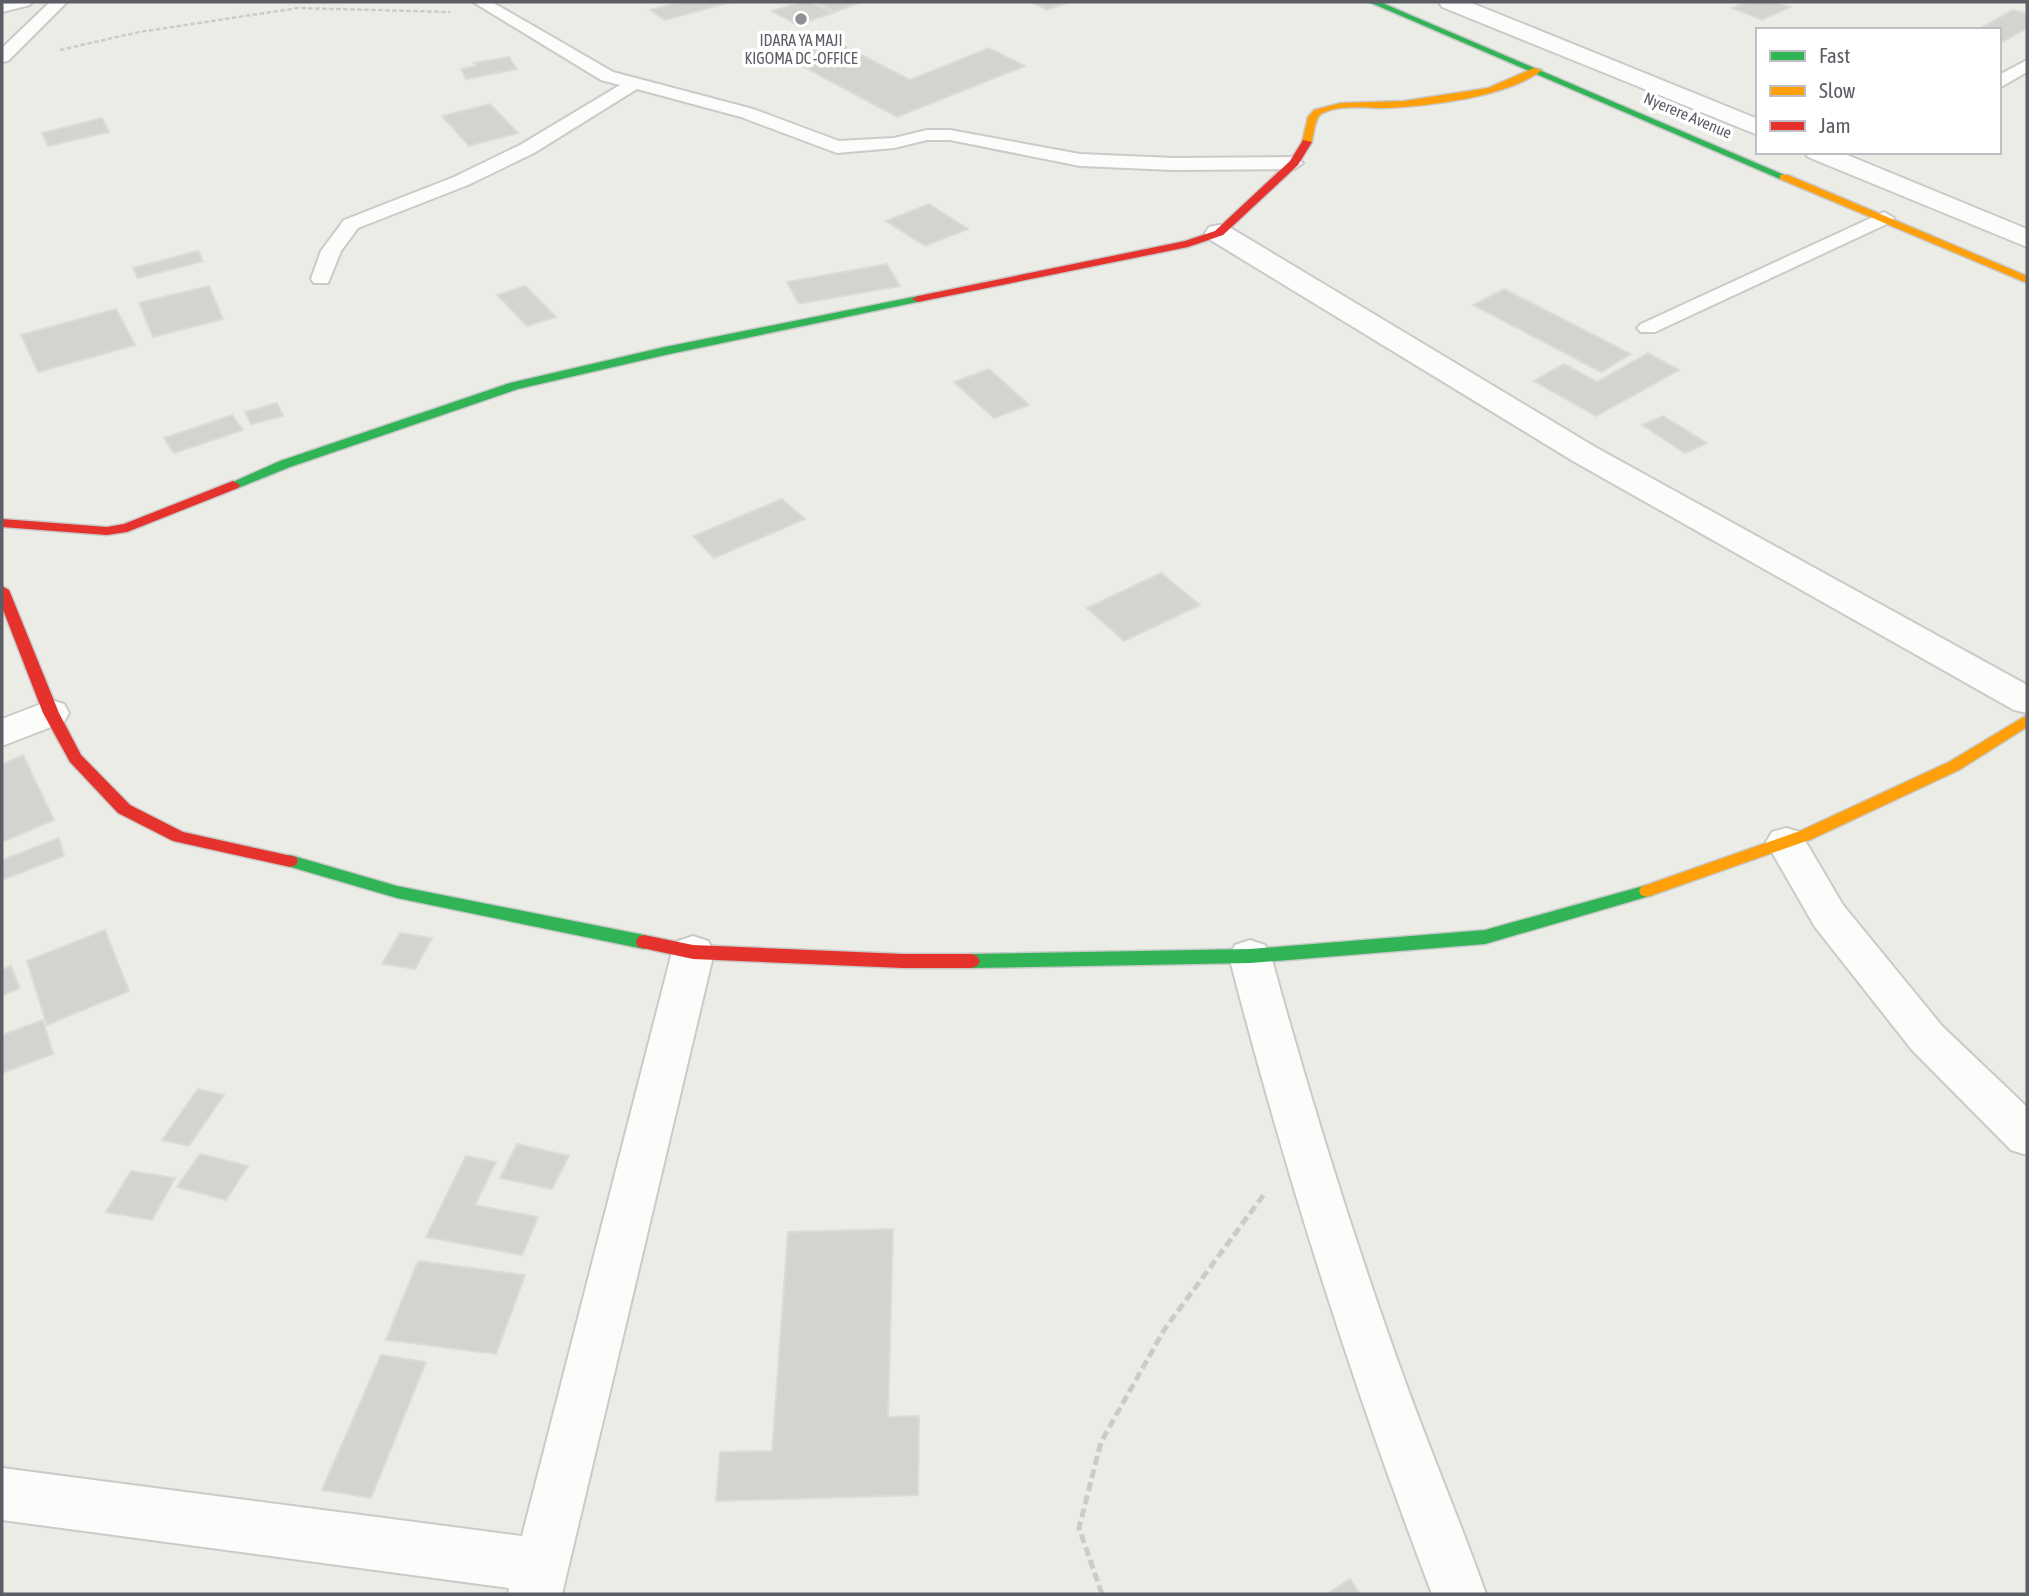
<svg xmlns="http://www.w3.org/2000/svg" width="2029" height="1596" font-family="'Asap Condensed',sans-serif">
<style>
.building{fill:#d3d3d0;stroke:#dcdcd6;stroke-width:2}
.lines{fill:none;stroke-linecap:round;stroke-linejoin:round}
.lane-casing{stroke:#c9cac9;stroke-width:4}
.street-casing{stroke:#c9cac9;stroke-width:4}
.fast-casing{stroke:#c8c9c9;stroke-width:3}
.slow-casing{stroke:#c8c9c9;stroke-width:3}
.jam-casing{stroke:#c8c9c9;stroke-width:3}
.path-far1{stroke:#c8cdcb;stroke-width:2.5;stroke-dasharray:4.5 2.5;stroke-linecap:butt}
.path{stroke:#c8cdcb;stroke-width:5;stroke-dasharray:9 4.5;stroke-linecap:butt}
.lane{fill:#fcfcfb;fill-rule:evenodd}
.street{fill:#fcfcfb;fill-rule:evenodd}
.fast{fill:#30b455;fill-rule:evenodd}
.slow{fill:#ff9f0a;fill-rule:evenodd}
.jam{fill:#e5322d;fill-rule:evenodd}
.poi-dot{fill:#8e9093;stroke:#fff;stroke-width:2.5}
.labels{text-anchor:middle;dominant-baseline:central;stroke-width:7;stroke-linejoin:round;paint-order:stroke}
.far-poi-label{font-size:16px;fill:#5c5e66;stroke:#fff}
.far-street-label{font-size:16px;fill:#5c5e66;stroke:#fff}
</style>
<rect width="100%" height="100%" fill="#ecece7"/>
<path class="building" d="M680,2H731L665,20L650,10Z
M801,2H811L833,13L797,25L772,11Z
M814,2H861L835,12Z
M1031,2H1069L1047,10Z
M1747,2H1775L1790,7L1762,20L1732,8Z
M2013,10L2027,14V28L1999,44V30H1977Z
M817,32L910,80L989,48L1025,66L897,117L770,49Z
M509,57L517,69L466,79L461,69L476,66L474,63Z
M490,104L518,133L469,146L442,116Z
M102,118L109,132L48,146L42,133Z
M929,204L968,229L925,246L886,221Z
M198,251L203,261L138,278L133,268Z
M887,264L900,286L799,304L787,282Z
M209,286L223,319L153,337L139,303Z
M525,286L556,317L527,326L497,295Z
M1504,289L1631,354L1601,372L1473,305Z
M116,309L135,345L38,372L21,335Z
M1648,353L1679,370L1596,416L1534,381L1564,364L1597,382Z
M989,369L1029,405L994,418L954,382Z
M277,403L283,416L251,424L245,412Z
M232,415L243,430L174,453L164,438Z
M1663,416L1707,443L1685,453L1642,425Z
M782,499L805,519L714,558L693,536Z
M1161,573L1200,605L1124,641L1087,608Z
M23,755L54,820L2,842V764Z
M59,838L64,856L2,880V860Z
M105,930L129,991L47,1025L27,961Z
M400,933L432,938L415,969L382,964Z
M11,966L20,988L2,996V970Z
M43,1020L53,1054L2,1073V1035Z
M198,1089L224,1095L189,1146L162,1140Z
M517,1144L569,1156L552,1189L500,1178Z
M200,1154L248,1166L226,1200L177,1187Z
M466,1156L496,1162L475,1205L538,1217L522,1255L426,1237Z
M131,1171L175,1178L152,1220L106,1212Z
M893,1229L888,1417L919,1416L918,1495L716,1501L720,1452L772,1451L788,1232Z
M418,1261L525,1275L496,1354L386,1340Z
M381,1355L426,1362L371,1498L322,1490Z
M1350,1579L1360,1594H1327Z"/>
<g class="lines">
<defs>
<path id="lane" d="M2,2H32L30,5L2,12Z
M50,2H67L8,61L2,62V48Z
M473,2H492L613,72L753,109L839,141L894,138L927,130H950L1080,154L1174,158L1294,157L1303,163L1294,169L1174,170L1080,166L950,140H927L894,148L837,153L741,117L637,89L534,153L468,185L358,228L341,251L328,283H314L311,279L321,251L344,220L454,177L520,145L620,85L601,80Z
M2027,60V72L1999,88V75Z
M1884,212L1894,218L1891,222L1655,332H1641L1637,328L1641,324Z"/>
<path id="street" d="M1439,2H1469L1758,119V135L1442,7Z
M1804,152H1840L2027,229V247L1808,157Z
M1219,225L1229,227L1595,447L2027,685V713L2014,710L1573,461L1209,239L1205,233L1209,227Z
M51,700L64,704L69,713L64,722L2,746V719Z
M1786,828L1800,832L1843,905L1942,1026L2027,1107V1155L2011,1150L1912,1050L1815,927L1766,842L1772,832Z
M693,936L708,941L714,952L562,1594H508L509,1588L2,1520V1468L522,1536L672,952L678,941Z
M1250,940L1265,945L1271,956C1308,1091 1349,1224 1396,1356C1424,1436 1458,1515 1486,1594H1432C1352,1385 1285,1173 1229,956L1235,945Z"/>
<path id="fast" d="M1369,2H1380L1789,177L1780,179Z
M918,296L922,297V301L665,355L518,389L290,467L238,488L233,489L226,485L280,461L510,383L665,347Z
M290,855L397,886L644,935L650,937L652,942L650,947L644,949L397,898L284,865L282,861L284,857Z
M1647,885L1653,887L1655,891L1653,895L1485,944L1250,963L971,968L965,966L962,961L965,956L971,954L1250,949L1485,930Z"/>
<path id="slow" d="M1534,68L1542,70C1508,97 1429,106 1386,108C1367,108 1338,104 1321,114C1314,119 1314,137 1311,144L1302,142L1308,117L1314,110L1341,103L1404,101L1488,88Z
M1780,175H1788L2027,276V283L1780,179Z
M2027,715V727L1959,770L1812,839L1647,897L1641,895L1639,891L1641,887L1800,831L1949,762Z"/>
<path id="jam" d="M1303,140L1312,142L1298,165L1223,235L1188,247L918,302L912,299L918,296L1185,241L1215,231L1290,161Z
M233,481L240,485L238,488L127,532L107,535L2,527V519L107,527L124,524Z
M2,586L9,590L59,713L81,755L130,805L183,832L296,857L298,861L296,865L290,867L173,841L118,813L70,762L43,713L2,607Z
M644,935L693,945L903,954H971L977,956L980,961L977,966L971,968H903L693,959L638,947L636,942L638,937Z"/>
</defs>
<use href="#lane" class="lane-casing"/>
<use href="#street" class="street-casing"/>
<use href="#fast" class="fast-casing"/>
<use href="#slow" class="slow-casing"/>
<use href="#jam" class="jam-casing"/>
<path class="path-far1" d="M60,50L139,32L298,8L450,12"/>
<path class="path" d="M1102,1594L1079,1528L1101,1442L1164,1330L1265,1193"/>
<use href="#lane" class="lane"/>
<use href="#street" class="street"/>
<use href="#fast" class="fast"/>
<use href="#slow" class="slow"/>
<use href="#jam" class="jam"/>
</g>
<circle class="poi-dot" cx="801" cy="19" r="7"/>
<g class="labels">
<g class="far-poi-label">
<text x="801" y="40">IDARA YA MAJI<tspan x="801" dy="18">KIGOMA DC -OFFICE</tspan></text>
</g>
<g class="far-street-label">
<text transform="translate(1688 115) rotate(23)">Nyerere Avenue</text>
</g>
</g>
<rect width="2029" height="1596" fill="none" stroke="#5c5e66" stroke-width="7"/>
<rect x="1756" y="28" width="245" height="126" fill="#ffffff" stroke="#bebfc2" stroke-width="2"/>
<rect x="1770" y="51" width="35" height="10" fill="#30b455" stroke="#bebfc2" stroke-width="2"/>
<text x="1819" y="63" font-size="21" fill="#5c5e66">Fast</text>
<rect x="1770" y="86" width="35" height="10" fill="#ff9f0a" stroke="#bebfc2" stroke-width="2"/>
<text x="1819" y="98" font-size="21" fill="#5c5e66">Slow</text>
<rect x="1770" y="121" width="35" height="10" fill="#e5322d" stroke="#bebfc2" stroke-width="2"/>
<text x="1819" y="133" font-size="21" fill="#5c5e66">Jam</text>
</svg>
